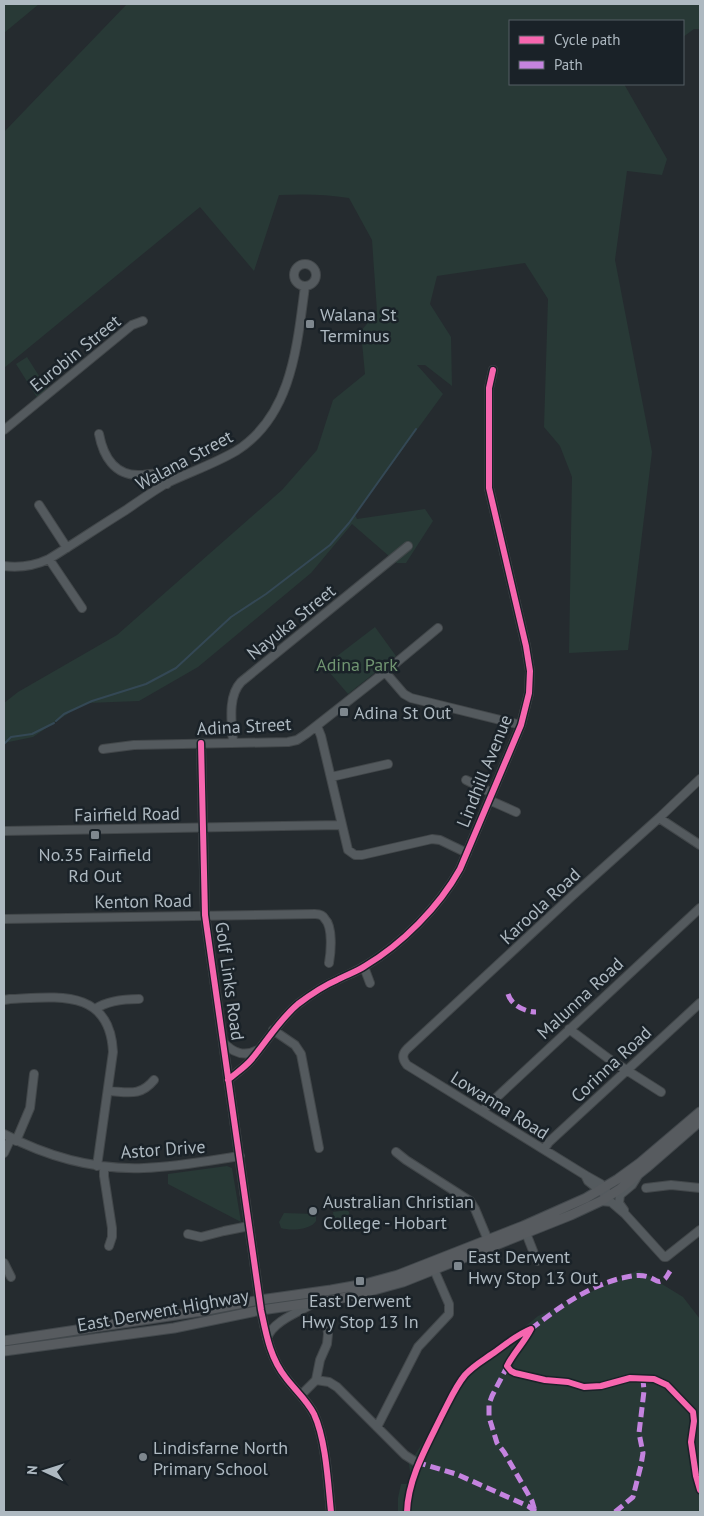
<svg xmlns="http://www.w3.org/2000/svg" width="704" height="1516" font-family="'PT Sans',sans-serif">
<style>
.green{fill:#283936}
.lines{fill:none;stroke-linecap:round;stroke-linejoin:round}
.stream{stroke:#344855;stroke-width:2}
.minor-casing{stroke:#42474a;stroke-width:10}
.major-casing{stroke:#42484c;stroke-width:11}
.minor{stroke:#545a5e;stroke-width:8}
.major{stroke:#575b5f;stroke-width:9}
.quiet{stroke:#c483df;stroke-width:5;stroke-dasharray:10 5;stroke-linecap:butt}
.cycleway-casing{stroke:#1a2228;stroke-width:9}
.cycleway{stroke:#f766af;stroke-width:6}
.poi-dot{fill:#7e878e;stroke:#1a2228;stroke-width:2}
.labels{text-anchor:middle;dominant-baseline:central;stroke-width:5;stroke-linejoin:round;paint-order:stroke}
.poi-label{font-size:18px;fill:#aeb9c1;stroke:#1a2228;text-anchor:start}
.street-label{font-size:18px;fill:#aeb9c1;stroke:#1a2228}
.park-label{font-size:18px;fill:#709471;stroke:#1a2228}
</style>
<rect width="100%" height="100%" fill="#252b2f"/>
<path class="green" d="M4,4H39L4,33Z
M127,4H700V29H694L683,37V21H510V84H624L667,159L662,175L627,171L615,260L652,452L628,650L569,653L572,477L560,446L544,427L548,299L525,263L437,276L430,304L451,337L452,386L425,365H417L443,394L355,515L357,519L425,509L433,521L406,563H397L352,524L311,573L198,667L139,701L88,703L78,707L33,737L4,743V703L18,692L117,635L282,490L317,450L333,400L365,374L361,331L377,312L372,240L349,198C325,194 303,194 279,195L254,271L200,207L4,368V132Z
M27,357L48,390L38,399L16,364Z
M375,627L396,656L348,694L324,666Z
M227,1166L232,1168L241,1222L168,1184V1174Z
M347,1210L349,1212L350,1219L344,1221L334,1223L333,1212Z
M284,1213L314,1214L316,1216V1221C311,1230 290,1231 281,1228L279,1222Z
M639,1270L683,1297L700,1319V1512H398V1498L401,1484H407L411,1479L409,1464L467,1374L538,1316Z"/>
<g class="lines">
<path class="stream" d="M56,721L64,714L92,701L146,684L176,668L231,617L266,594L330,545L349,523L416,429
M4,744L11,737L32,734L54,723"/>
<defs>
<path id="minor" d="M294 275a11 11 0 1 1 22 0a11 11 0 1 1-22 0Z
M4,430L132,325L143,321
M99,434C103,455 114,476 140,475C146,475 154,472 159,475C163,477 165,480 167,484
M39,505L67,548
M49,559L82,608
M4,566C20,568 34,566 49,559C75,543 100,526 126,510C139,501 153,491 167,483C190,472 214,464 236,451C292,416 297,346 305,286
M385,672L404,694L411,698L521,725
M317,726L321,736L348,850L355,855H362L432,839L440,840L467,853
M201,743L205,915L261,1310C266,1334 270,1358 286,1378C295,1390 307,1400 314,1414C326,1440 328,1483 331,1512
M233,743C232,724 227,697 241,682L408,546
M103,749L134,745L288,742L297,740L306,734L385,672L438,628
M331,777L388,764
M466,780L492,793
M489,800L516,812
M659,818L700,845
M4,831L341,825
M4,919L315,914C319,914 323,915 325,919C333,927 331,952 329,963
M364,967L370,983
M4,1000L10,999C57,997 110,988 113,1052L97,1166
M95,1009C107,1001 124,999 139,999
M569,1029L609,1059L661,1092
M273,1030L295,1045L301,1054L319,1148
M223,1042C233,1053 244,1057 258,1050
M228,1080C236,1073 245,1067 251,1060C267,1041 279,1020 298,1004C310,995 323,986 337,980C346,975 356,972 365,966C402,944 439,907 460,869L521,725L529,693L530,671L526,646L489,488V388L493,370
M108,1091C128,1092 140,1097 154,1080
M482,1111L700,908
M4,1134C48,1157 94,1170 144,1168C176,1167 208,1161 240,1156
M16,1141L30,1108L34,1074
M544,1149L549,1142L700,1003
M396,1152L406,1160L470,1201L475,1209L490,1245
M4,1153L11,1138
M104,1167V1176L112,1228V1237L109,1246
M585,1175L588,1181L603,1193
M646,1188L671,1185L700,1188
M609,1195L601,1184L585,1175L407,1065C402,1059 402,1054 407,1049L572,896L659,818L700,779
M601,1201L611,1202L625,1214L664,1257H666L700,1230
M624,1210L619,1203L620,1195L632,1185L637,1177
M524,1228L537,1261
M188,1234L201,1237L224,1231L249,1226
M4,1263L11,1277
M267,1338C273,1321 299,1312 314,1303
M316,1380L329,1382L337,1387L405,1455L416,1462
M301,1395L316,1380L320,1360L327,1344L328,1334L327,1325
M377,1427L418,1347L449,1314V1304L432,1265"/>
<path id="major" d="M4,1341L202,1311L260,1300L331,1290L365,1284L398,1275L523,1226L586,1198L618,1179L640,1163L700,1112
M4,1351L174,1328L261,1310L338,1299L363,1293L403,1282L571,1215L601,1201L620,1189L646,1168L700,1121"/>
</defs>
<use href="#minor" class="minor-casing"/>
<use href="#major" class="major-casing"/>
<use href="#minor" class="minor"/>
<use href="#major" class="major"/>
<path class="quiet" d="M508,994C511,1005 525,1012 536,1012
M531,1329C558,1308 588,1286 622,1278C631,1276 640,1274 649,1277C655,1279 657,1284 663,1280C666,1279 668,1274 670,1271
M508,1365L492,1396L489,1404V1417L497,1443L504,1452L532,1501L535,1511
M416,1462L456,1474L528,1506L536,1512
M615,1512L633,1497L641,1465L643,1453L639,1433L644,1391L643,1379"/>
<defs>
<path id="cycleway" d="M201,743L205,915L261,1310C266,1334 270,1358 286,1378C295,1390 307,1400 314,1414C326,1440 328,1483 331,1512
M228,1080C236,1073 245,1067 251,1060C267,1041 279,1020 298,1004C310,995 323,986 337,980C346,975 356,972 365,966C402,944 439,907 460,869L521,725L529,693L530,671L526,646L489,488V388L493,370
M407,1512C408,1478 427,1446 442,1415C449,1402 455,1387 465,1375C473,1366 482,1361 492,1354C505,1345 516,1335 531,1329C524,1343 514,1352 507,1366L511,1371L515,1373L545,1380L568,1382L584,1387L601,1386L630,1378L654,1379L667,1385L693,1412L694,1421L691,1442L696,1476L700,1490"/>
</defs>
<use href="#cycleway" class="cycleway-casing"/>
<use href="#cycleway" class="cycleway"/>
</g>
<g class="poi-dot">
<rect x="305" y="319" width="10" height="10" rx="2.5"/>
<rect x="339" y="707" width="10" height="10" rx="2.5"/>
<rect x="90" y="830" width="10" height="10" rx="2.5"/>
<circle cx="313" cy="1211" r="5"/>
<rect x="453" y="1261" width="10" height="10" rx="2.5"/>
<rect x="355" y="1276" width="10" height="10" rx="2.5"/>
<circle cx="143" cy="1457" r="5"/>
</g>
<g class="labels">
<g class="poi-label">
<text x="320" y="314">Walana St<tspan x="320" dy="21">Terminus</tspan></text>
<text x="354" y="712">Adina St Out</text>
<text x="95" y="854" text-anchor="middle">No.35 Fairfield<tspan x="95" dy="21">Rd Out</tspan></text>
<text x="323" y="1201">Australian Christian<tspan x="323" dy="21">College - Hobart</tspan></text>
<text x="468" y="1256">East Derwent<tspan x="468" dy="21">Hwy Stop 13 Out</tspan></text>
<text x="360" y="1300" text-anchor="middle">East Derwent<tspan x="360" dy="21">Hwy Stop 13 In</tspan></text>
<text x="153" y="1447">Lindisfarne North<tspan x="153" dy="21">Primary School</tspan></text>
</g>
<g class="street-label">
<text transform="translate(75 353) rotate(-39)">Eurobin Street</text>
<text transform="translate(184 460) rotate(-28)">Walana Street</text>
<text transform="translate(291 622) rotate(-39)">Nayuka Street</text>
<text transform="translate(244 726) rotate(-3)">Adina Street</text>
<text transform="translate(484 771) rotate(-68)">Lindhill Avenue</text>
<text transform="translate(127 814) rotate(-1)">Fairfield Road</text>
<text transform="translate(143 901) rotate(-1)">Kenton Road</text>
<text transform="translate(540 906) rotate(-43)">Karoola Road</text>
<text transform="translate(230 981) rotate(82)">Golf Links Road</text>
<text transform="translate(580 998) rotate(-43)">Malunna Road</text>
<text transform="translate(611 1064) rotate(-43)">Corinna Road</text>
<text transform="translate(500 1105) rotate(32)">Lowanna Road</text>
<text transform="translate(163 1149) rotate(-4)">Astor Drive</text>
<text transform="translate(163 1310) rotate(-10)">East Derwent Highway</text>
</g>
<g class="park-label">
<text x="357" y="664">Adina Park</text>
</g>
</g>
<rect width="704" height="1516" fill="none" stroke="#aeb9c1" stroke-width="10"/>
<rect x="509" y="20" width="175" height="65" fill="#1a2228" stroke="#555e65"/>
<rect x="519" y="36" width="25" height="8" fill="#f766af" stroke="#555e65"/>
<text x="554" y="45" font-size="15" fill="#aeb9c1">Cycle path</text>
<rect x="519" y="61" width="25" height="8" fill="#c483df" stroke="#555e65"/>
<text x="554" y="70" font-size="15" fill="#aeb9c1">Path</text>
<g transform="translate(45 1471) rotate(274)" stroke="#1a2228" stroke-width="4" paint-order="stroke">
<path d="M0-4L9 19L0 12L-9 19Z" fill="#aeb9c1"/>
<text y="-8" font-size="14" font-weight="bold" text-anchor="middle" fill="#aeb9c1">N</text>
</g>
</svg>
